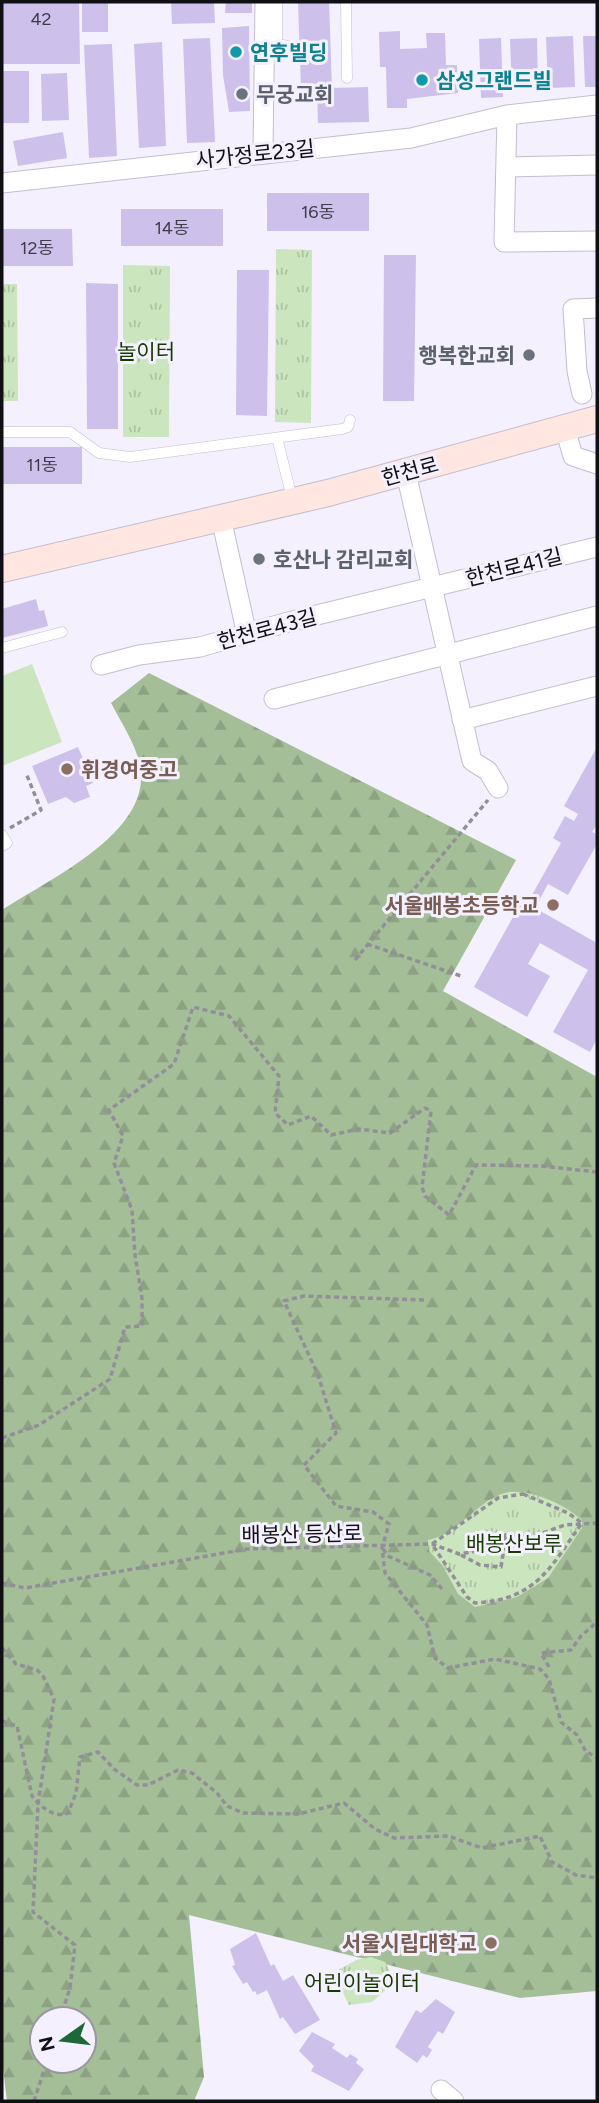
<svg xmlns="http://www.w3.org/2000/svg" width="599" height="2103" font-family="Figtree,'Noto Sans KR',sans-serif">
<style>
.green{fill:#cbe5bf}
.forest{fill:url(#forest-firs);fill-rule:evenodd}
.park{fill:url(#park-tufts)}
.building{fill:#cdc1ec}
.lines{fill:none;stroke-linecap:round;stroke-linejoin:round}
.lane-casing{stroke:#c3becf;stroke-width:11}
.street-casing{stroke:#c3becf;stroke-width:21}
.secondary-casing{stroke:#c3becf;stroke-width:28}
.path{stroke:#928f99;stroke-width:3.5;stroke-dasharray:5 3.5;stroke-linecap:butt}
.lane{stroke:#fff;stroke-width:10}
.street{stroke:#fff;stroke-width:19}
.secondary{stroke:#ffe6e0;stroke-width:26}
.culture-dot{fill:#0f9aa8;stroke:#f4f0fe;stroke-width:2.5}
.worship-dot{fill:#6b7280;stroke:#f4f0fe;stroke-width:2.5}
.education-dot{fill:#8d6e63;stroke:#f4f0fe;stroke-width:2.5}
.labels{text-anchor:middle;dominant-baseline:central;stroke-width:6;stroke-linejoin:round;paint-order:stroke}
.number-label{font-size:18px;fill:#3f3c4a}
.culture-label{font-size:21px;font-weight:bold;fill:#0d838f;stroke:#f4f0fe;text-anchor:start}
.worship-label{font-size:21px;font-weight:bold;fill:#5b616d;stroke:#f4f0fe;text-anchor:start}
.street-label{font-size:21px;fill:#100f14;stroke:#f4f0fe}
.park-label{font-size:21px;fill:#173900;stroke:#f4f0fe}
.education-label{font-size:21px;font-weight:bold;fill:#785e54;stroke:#f4f0fe;text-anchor:end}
</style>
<defs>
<pattern id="forest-firs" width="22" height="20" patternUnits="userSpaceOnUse" patternTransform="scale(1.75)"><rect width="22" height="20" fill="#a4be98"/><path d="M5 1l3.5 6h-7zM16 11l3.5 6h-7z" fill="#8ca282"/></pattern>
<pattern id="park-tufts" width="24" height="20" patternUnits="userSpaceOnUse" patternTransform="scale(1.75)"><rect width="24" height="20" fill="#cbe5bf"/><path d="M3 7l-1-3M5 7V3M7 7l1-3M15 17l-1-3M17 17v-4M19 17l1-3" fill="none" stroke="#adc3a3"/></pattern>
</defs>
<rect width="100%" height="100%" fill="#f4f0fe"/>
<path class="green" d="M32,664L62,742L2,766V676Z"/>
<path class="forest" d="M149,673L516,860L443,991L597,1077V1991L520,1998L189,1915L204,2077L194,2101H7L2,2060V910C47,880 146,836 141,772C139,749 122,724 111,703ZM42,2019H84V2061H42Z"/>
<path class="park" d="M276,249L312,250L311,423L275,422Z
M123,265L170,266L169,437H123Z
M2,284H17L18,401H2Z
M509,1492C533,1490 564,1504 582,1520V1528L548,1578L517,1597L475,1607L458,1594L443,1566L429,1551L428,1540C460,1534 478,1498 509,1492Z
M371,1957L385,1962L390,1971L388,1988L372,2002L349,2005L333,1973L356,1960Z"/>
<path class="building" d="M2,2H79L80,64H2Z
M82,2H108V32H82Z
M171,2H214L215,23L172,24Z
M226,2H252V13H225Z
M298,2H329L332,88L368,87L369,122L318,123L317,89H301Z
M249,26L250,111L229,112L223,75L222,28Z
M400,31V49L427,48L426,33H445L446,65H457L458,93L407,99V108H387L386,67H380L379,32Z
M573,36L575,87L548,88L546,37Z
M583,36H597V87H585Z
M210,38L215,142L187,143L183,39Z
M501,38L503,97L481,98L479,39Z
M537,38L538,89L512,90L510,39Z
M162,42L166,146L139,148L134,44Z
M112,44L117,156L89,158L84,45Z
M2,71H29V123H2Z
M67,73L69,120L42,121L41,74Z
M63,132L67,158L18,166L13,141Z
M267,193H369V231H267Z
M121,209H223V246H121Z
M2,229H72L73,266H2Z
M384,255H416L414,401H383Z
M237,270H269L267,416L236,415Z
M86,283L118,284V429H87Z
M2,447H82V484H2Z
M36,599L39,611L44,610L48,626L2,638V609Z
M78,747L93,783L86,786L90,797L74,803L66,797L48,804L32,766Z
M597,747V825L592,832L597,834V844L568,895L548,884L535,908L597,943V1039L590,1052L553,1032L588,970L540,943L528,964L550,976L527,1017L474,987L522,901L527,904L561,843L553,838L565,816L574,821L578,814L564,806Z
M256,1933L271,1966L274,1964L283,1981L293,1975L320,2020L295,2034L283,2017L280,2019L267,1990L257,1995L255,1991L253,1992L247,1982L243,1984L232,1966L235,1965L230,1949Z
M436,1999L455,2012L443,2034L438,2031L428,2047L432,2050L427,2058L423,2055L417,2063L395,2047L416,2010L421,2013Z
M312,2032L335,2044L332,2048L347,2058L350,2054L358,2059L356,2063L364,2069L349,2091L311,2071L314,2066L299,2051Z"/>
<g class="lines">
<defs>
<path id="lane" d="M277,2V44L293,47
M346,2L347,78
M2,432H70L99,453L130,457L342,429L348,427L350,420
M277,438L292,498
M2,648L62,632
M2,835L7,843L2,846"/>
<path id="street" d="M507,115L504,242L597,241
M263,153L265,2
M506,167L597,165
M2,183L411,138L507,115L597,105
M582,394L577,371L573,309L597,308
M565,429L573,456L597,464
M406,473L472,761L488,771L498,788
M221,518L247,635
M101,665L139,655L200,647L292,621L597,547
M274,699L597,616
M462,720L597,686
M441,2090L454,2101"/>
<path id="secondary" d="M2,569L328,493L597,419"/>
</defs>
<use href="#lane" class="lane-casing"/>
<use href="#street" class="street-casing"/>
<use href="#secondary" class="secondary-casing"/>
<path class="path" d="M10,828L41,810L26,773
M367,944L461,976
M355,960L488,800
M424,1300L304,1296L284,1301L318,1375L336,1433L304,1465L336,1506L373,1512L389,1524L382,1548L385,1573L427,1625L435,1658L448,1668L495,1659L540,1669L549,1679L561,1722L577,1735L586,1752L597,1757
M2,1438L39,1425L110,1379L125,1327L142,1326V1298L135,1255L132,1210L114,1163L123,1136L109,1110L174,1064L193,1007L229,1016L279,1076L275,1113L288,1125L311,1116L331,1135L359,1129L390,1133L425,1108L431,1111L422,1187L425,1196L449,1215L476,1165L541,1166L597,1172
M523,1494L568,1513L582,1523C551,1566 537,1600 475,1603L467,1597L432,1544L498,1498Z
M383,1549L388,1556L430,1575L442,1589
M461,1555L480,1565L501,1567L506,1535
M2,1583L25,1588L247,1549L432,1544L459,1554L477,1551L490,1540L506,1535L534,1536L565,1525L597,1523
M2,1648L16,1664L37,1670L43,1676L54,1699L38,1804L33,1912L75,1945L70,1988L60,2019
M549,1667L541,1653L571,1650L581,1636L597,1622
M2,1721L17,1726L32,1796C40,1807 56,1819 68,1813L76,1793L80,1757L98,1752L114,1769L137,1785H148L178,1770L192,1773L217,1793L227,1806L243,1813L298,1814L344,1803L375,1829L394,1838L448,1836L482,1848L540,1836L552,1862L576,1875L597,1878
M34,2101L47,2061"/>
<use href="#lane" class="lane"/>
<use href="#street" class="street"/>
<use href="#secondary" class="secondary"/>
</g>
<g class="culture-dot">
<circle cx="236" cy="52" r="7"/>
<circle cx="422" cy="80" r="7"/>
</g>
<g class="worship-dot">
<circle cx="242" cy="94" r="7"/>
<circle cx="529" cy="355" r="7"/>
<circle cx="259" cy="559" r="7"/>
</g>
<g class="education-dot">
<circle cx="67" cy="769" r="7"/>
<circle cx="553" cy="905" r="7"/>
<circle cx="491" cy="1943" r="7"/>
</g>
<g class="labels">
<g class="number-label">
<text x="41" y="19">42</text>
<text x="318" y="212">16동</text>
<text x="172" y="228">14동</text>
<text x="37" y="248">12동</text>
<text x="42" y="465">11동</text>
</g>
<g class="culture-label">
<text x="250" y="52">연후빌딩</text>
<text x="436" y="80">삼성그랜드빌</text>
</g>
<g class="worship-label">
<text x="256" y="94">무궁교회</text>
<text x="515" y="355" text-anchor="end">행복한교회</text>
<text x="273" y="559">호산나 감리교회</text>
</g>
<g class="street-label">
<text transform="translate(255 154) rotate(-6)">사가정로23길</text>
<text transform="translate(410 471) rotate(-15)">한천로</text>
<text transform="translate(514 567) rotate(-14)">한천로41길</text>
<text transform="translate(267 629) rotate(-15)">한천로43길</text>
<text transform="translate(302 1534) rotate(-1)">배봉산 등산로</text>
</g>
<g class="park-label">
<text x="146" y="351">놀이터</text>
<text x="514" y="1543">배봉산보루</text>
<text x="362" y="1982">어린이놀이터</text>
</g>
<g class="education-label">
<text x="81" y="769" text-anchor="start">휘경여중고</text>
<text x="539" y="905">서울배봉초등학교</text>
<text x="477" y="1943">서울시립대학교</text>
</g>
</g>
<rect width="599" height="2103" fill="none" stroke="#100f14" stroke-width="7"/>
<g transform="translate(63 2040) rotate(256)"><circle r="33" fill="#f4f0fe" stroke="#9996a0" stroke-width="2"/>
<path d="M0-5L12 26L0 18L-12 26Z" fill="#1c6837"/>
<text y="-10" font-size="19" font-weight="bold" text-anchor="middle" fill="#100f14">N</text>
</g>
</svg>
